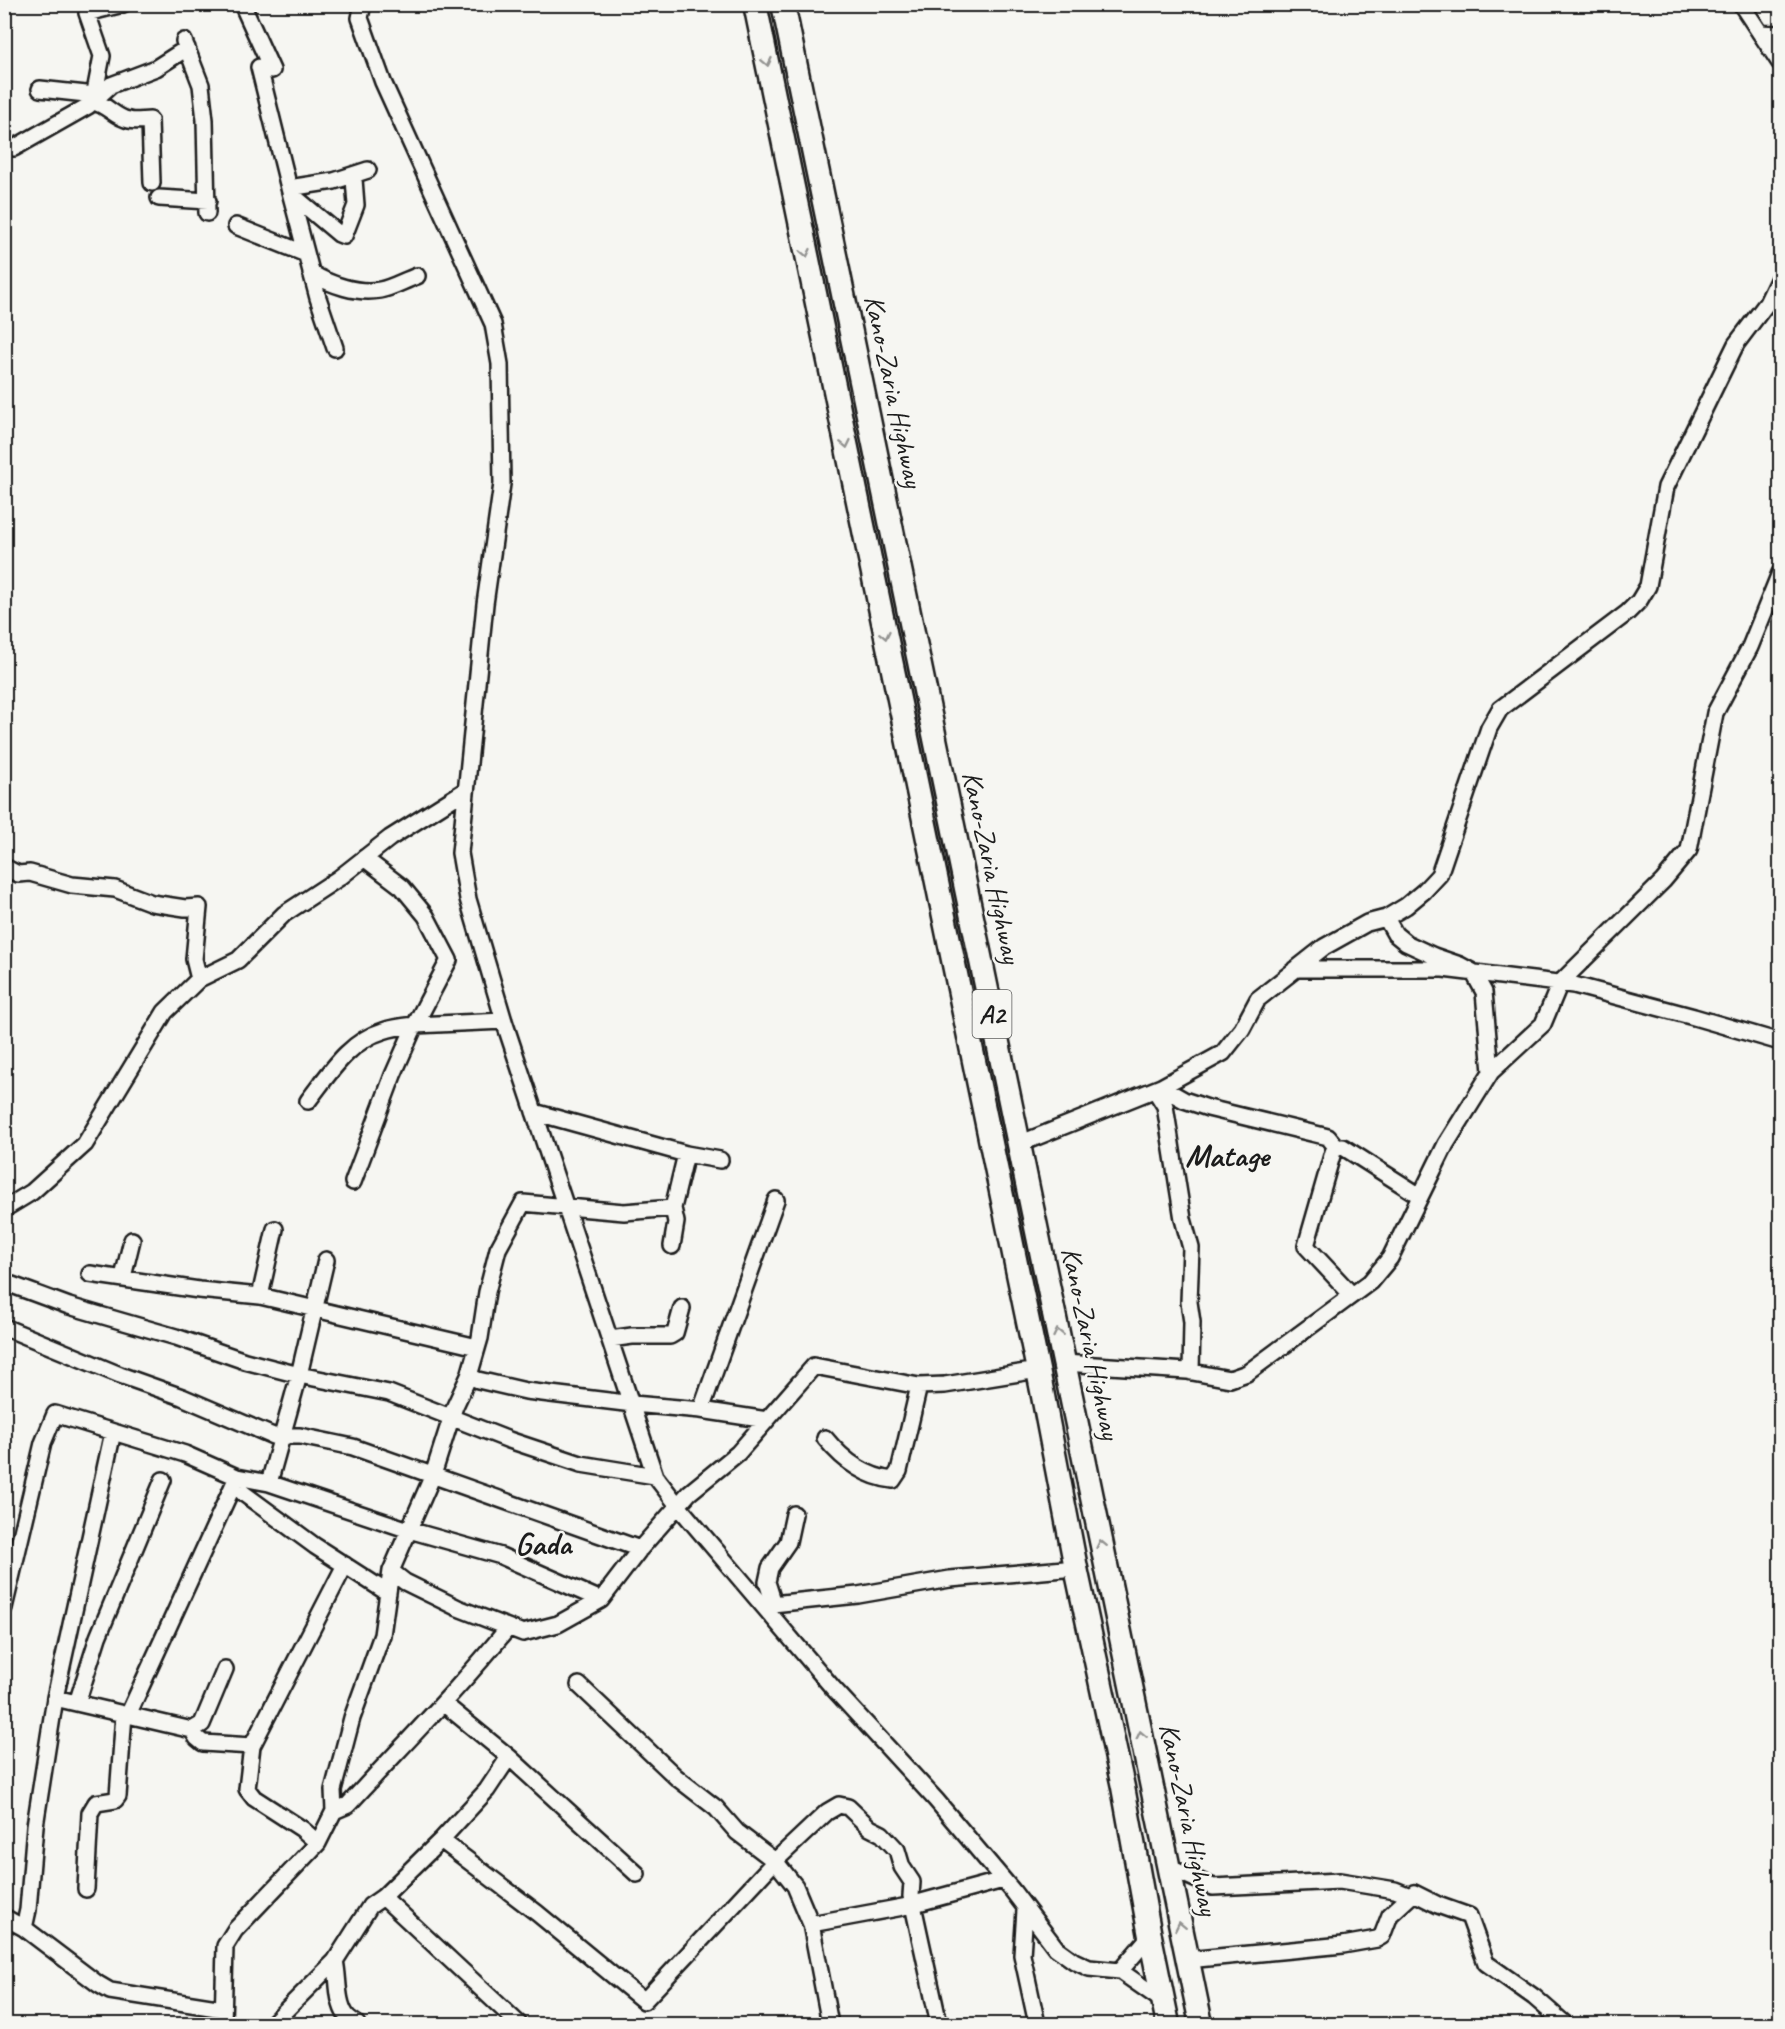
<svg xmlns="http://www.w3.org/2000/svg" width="1785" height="2029" font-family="Caveat,sans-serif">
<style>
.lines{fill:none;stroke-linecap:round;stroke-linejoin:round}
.minor-casing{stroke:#1c1c1c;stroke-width:20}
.highway-casing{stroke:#1c1c1c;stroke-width:27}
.minor{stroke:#f6f6f2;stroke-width:15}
.highway{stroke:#f6f6f2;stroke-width:22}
.oneway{stroke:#949492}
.labels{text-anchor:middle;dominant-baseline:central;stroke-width:5;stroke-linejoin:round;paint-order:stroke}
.shield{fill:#f6f6f2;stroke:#5d5d5c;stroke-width:1.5}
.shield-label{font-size:27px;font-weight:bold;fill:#1c1c1c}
.street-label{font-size:28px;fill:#1c1c1c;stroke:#f6f6f2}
.quarter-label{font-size:32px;font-weight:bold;fill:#1c1c1c;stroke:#f6f6f2}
</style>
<rect width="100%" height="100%" fill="#f6f6f2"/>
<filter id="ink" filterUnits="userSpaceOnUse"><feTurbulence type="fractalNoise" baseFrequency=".0167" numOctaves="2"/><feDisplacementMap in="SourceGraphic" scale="12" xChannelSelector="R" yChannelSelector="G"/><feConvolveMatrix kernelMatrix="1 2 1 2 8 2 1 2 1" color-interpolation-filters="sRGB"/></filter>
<g filter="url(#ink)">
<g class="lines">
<defs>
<path id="minor" d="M242,4L272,70
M363,4L360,18L383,82L493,324L500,364L502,484L485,604L460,853L468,899L504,1021L655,1476L679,1507L833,1688L936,1800L1012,1890L1056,1948L1074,1961L1089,1968L1120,1971L1163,2001
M1741,4L1780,63
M1760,33L1780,34
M184,41L201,85L205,120L207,213
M259,67L289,188L334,181L368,170
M40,89L86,94L93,102C107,104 115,118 129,120C135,122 143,120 150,120L152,183
M93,102L102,56L87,13L123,4
M14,148L88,106L111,85L156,68L187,48
M289,188L318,298L335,348
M291,190L296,198L339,234L344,236L356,205L354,179
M159,198L208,201
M236,226L306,254
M311,273C331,285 357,294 380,290C392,288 405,280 417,276
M364,858L402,887L426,916L449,960L415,1025L504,1021
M4,867L18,874L30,873L72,885L115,889L152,903L185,908L199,907L194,959L199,979
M1386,918L1395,934L1406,943L1434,956L1460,965L1473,972L1484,992L1491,1072
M1295,969H1443L1574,985L1694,1017L1780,1042
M1161,1087L1184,1100L1208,1108L1328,1137L1337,1148
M1155,1090L1165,1106L1183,1219L1191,1248L1189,1302L1192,1322L1191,1372
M308,1101C329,1074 349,1041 383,1031C393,1027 405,1026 415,1025L393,1075L353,1182
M534,1112L686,1154L720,1160
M1019,1144L1161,1087L1223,1053L1242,1029L1258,999L1324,947L1367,923L1386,918L1406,906L1424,891L1439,875L1489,728L1500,709L1627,613L1639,601L1648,586L1666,487L1736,344L1767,303L1780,276
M4,1209L32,1192L85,1144L165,1012L199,979L238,960L284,914L339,878L390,838L466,790
M672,1246L676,1222L673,1208
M90,1274L199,1290L260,1296L477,1347
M123,1277L132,1240
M4,1282L69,1306L176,1337L245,1361L299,1375L389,1393L509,1440L581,1464L655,1476
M1352,1295L1306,1246L1333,1152L1337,1148L1343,1147L1420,1196
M260,1296L275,1229
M4,1327L120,1375L182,1397L273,1436H300L353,1447L640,1549
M610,1339L632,1336H670L675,1333L682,1308
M1064,1363L1187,1371L1230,1379L1247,1373L1370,1282L1390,1258L1446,1144L1491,1072L1543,1024L1560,983L1663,881L1689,850L1715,713L1750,647L1780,573
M469,1376L478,1380L526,1391L633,1404L701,1410L767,1420
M701,1410L776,1200
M825,1438C842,1459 864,1477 893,1480L899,1471L919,1386
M269,1483L299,1375L326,1260
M243,1493L315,1546L388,1593
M391,1571L405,1582L458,1608L523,1633L558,1624L601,1600L640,1549L689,1493L738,1453L814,1366L919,1386L945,1385L1038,1370
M774,1604L767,1582L770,1568L788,1542L794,1514
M763,1605L858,1595L950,1579L1076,1568
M4,1608L43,1443L55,1414L185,1454L237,1477L269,1483L409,1530L501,1556L601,1600
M579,1685L676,1777L716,1808L737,1832L775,1861L795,1886L811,1924L830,2024
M55,1698L192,1730L197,1738L203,1743L252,1746L345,1565
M77,1703L98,1637L163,1480
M443,1703L509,1757L637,1874
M128,1715L237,1477
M192,1730L202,1724L225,1669
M252,1746L247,1789L254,1798L302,1829L318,1843
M334,1811L348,1805C402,1746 458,1690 508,1628
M441,1840L537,1913L644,2001L775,1861L827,1812L839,1805L848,1807L870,1828L882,1834L897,1850L902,1867L912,1882L911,1896L939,2024
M1168,1867L1213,1887L1340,1881L1395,1890L1410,1896
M86,1889L90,1813L96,1803L115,1800L118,1796L124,1714
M383,1897L519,2024
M1025,1910L1022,1955L1037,2024
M4,1917L24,1928L98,1984L110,1991L223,2009
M811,1924L903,1907L1003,1880
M24,1928L28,1910L35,1826L55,1698L113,1432
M1187,1960L1343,1945L1377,1939L1382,1936L1390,1915L1414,1893L1438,1905L1469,1916L1486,1963L1534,1997L1565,2024
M335,1961C339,1978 336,2000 346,2015C348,2018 354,2022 357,2024
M1120,1971L1150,1936
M223,2024L225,1946L235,1930L318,1843L334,1811L333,1790L352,1718L382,1635L391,1571L433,1475L455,1406L469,1376L480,1338L487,1292L498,1249L523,1203L624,1212L673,1208L686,1154
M272,2024L335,1961L370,1906L383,1897L441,1840L487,1790L509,1757"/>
<path id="highway" d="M755,4L1038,1370L1076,1568L1123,1787L1150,1936L1168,2024
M783,4L1201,2024"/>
</defs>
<use href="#minor" class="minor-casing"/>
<use href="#highway" class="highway-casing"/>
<use href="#minor" class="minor"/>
<use href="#highway" class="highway"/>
</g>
<defs><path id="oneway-chevron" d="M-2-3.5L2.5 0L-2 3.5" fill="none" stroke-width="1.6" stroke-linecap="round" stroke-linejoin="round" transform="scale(1.5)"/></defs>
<g class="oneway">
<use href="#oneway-chevron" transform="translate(767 62) rotate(78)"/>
<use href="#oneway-chevron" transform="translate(806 253) rotate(78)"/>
<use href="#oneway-chevron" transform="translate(846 444) rotate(78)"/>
<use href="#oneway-chevron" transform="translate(885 635) rotate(78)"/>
<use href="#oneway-chevron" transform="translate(1058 1333) rotate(-102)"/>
<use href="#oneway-chevron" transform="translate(1101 1544) rotate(-102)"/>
<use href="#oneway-chevron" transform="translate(1141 1735) rotate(-102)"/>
<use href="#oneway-chevron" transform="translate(1180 1926) rotate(-102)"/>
</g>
</g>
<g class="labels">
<rect class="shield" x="972.5" y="990" width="39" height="48" rx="4.5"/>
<g class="shield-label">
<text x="992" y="1014">A2</text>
</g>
<g class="street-label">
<text transform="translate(894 391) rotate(78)">Kano-Zaria Highway</text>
<text transform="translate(992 867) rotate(78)">Kano-Zaria Highway</text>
<text transform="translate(1091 1343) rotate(78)">Kano-Zaria Highway</text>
<text transform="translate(1189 1819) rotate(78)">Kano-Zaria Highway</text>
</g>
<g class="quarter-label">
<text x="1227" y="1155">Matage</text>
<text x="543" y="1543">Gada</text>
</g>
</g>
<rect width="1785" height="2029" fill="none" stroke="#f6f6f2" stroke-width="24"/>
<rect x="12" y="12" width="1761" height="2005" fill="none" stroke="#1c1c1c" stroke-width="2" filter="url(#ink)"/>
</svg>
